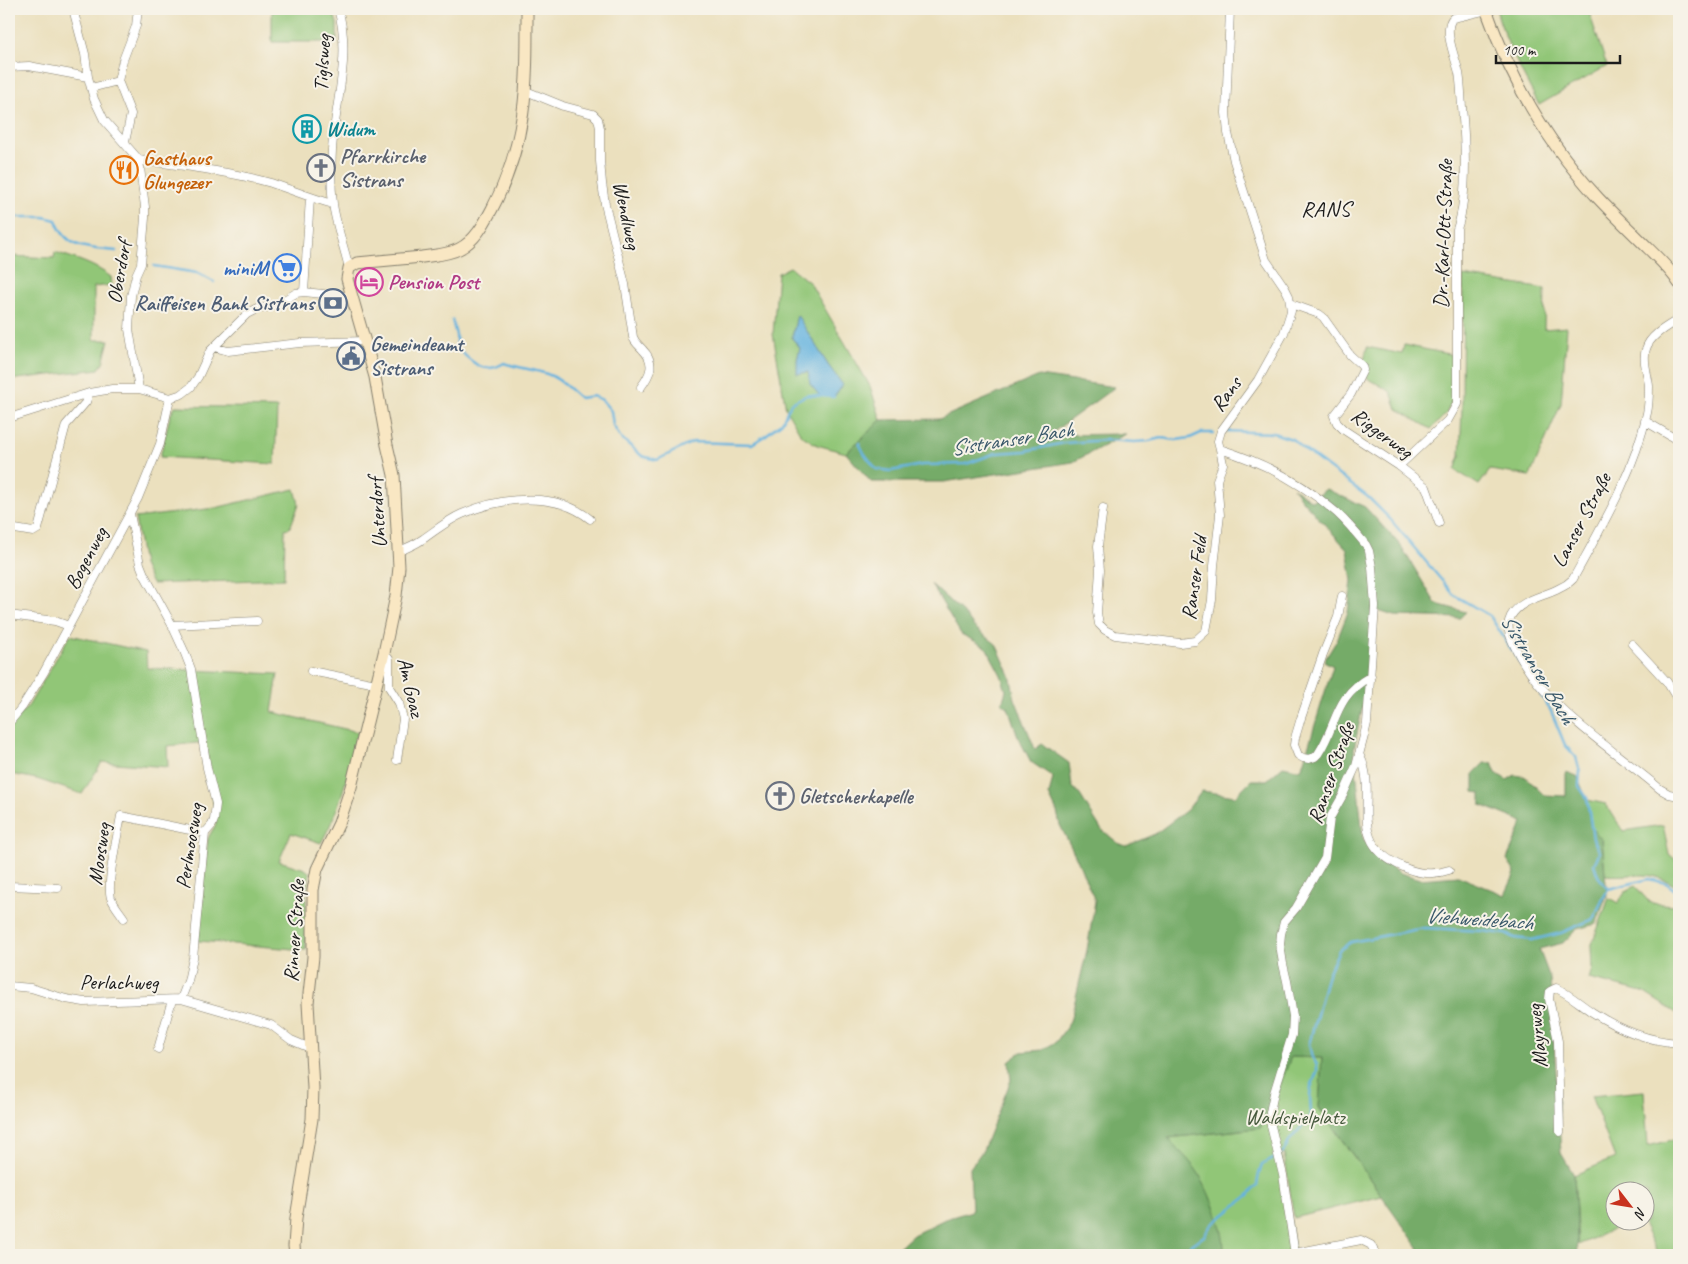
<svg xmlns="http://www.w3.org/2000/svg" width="1688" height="1264" font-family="Caveat,sans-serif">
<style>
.green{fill:#91c677;stroke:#56714a;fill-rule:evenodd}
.forest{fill:#74ab68;stroke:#486442}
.water{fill:#65b3df;stroke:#40687e}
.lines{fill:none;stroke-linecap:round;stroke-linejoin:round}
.stream{stroke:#65b3df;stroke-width:2.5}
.street-casing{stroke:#847e6d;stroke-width:9}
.secondary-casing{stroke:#847e6d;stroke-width:13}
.street{stroke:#fff;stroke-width:8}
.secondary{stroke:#f9e7c3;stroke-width:11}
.labels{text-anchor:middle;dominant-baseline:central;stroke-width:4;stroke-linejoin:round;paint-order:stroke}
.street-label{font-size:21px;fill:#1c1c1c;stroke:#f7f3e8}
.culture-label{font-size:21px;font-weight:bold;fill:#0d838f;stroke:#f7f3e8;text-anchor:start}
.worship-label{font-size:21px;font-weight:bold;fill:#5b616d;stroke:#f7f3e8;text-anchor:start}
.food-label{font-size:21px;font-weight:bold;fill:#c56008;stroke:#f7f3e8;text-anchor:start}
.shop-label{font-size:21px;font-weight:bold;fill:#366cbe;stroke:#f7f3e8;text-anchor:end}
.hotel-label{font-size:21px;font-weight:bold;fill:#b23c85;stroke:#f7f3e8;text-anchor:start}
.service-label{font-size:21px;font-weight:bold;fill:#4e5e75;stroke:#f7f3e8;text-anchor:end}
.park-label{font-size:21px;fill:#45583c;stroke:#f7f3e8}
.neighbourhood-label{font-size:22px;letter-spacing:1px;fill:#1c1c1c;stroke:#f7f3e8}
.water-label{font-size:22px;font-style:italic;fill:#39586a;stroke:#f7f3e8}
</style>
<rect width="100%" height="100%" fill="#f7f3e8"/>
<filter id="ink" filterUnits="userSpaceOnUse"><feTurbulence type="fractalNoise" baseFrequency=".02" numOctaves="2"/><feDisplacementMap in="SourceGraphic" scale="10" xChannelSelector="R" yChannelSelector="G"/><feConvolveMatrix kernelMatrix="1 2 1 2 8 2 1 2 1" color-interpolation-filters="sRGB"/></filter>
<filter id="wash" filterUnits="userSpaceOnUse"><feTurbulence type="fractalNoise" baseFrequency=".0096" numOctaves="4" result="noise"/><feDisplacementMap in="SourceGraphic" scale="20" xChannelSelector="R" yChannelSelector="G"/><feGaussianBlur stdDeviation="1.12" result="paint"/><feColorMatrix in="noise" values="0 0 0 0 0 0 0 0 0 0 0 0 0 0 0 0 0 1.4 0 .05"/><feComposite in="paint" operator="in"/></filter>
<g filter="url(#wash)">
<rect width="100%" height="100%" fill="#ebe0be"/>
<path class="green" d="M272,9H332L337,23V42H272Z
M1496,9H1588L1607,66L1539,105C1523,74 1505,43 1496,9Z
M55,252C76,259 94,264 111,277L112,285L94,287V340H109L103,363L99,369L9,380V256L54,258Z
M790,267L810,283L870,386L881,420L846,453L817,445L801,435L786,409L773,334L778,273ZM797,316L828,365L842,385L808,372L797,360L800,348L792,338Z
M1463,276L1545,289L1544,329L1567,327L1561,404L1530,476L1490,470L1479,485L1455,470L1460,456L1462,408Z
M1404,345L1453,355L1452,400L1446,414L1431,429L1397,409L1391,392L1364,376V360L1367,347L1402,354Z
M175,406L277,408L275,464L160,457L170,416Z
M295,489L299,504L290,528L285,529L284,579L152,584L143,565L135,518L215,508Z
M70,635L146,652L147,668L278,674L272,712L358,732C348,772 342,806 321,843L291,833L279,861L305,869L310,873L306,892V950L198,941L208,838L216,824L206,742L167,746L168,767L102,762L82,794L37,779L11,774L9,767V727L29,705Z
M1587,800L1606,804L1623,831L1663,825L1669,854L1679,863V888C1675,886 1670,882 1665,880C1647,871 1624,877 1605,875L1602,839L1591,828Z
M1635,886L1650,903L1673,905L1679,899V918L1676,919L1679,937L1678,1014L1643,992L1589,979L1592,969L1591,947L1609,898L1618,903L1626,891Z
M1290,1057L1322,1058L1319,1108L1382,1196L1294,1218L1284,1153L1281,1152L1295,1255H1223L1225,1249L1168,1138L1260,1128Z
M1644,1091L1648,1146L1679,1138V1255H1658L1642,1222H1646V1192H1616V1222H1631L1578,1245L1574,1175L1615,1158L1591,1096Z"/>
<path class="forest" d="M1039,376L1115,387L1049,435L1126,434L1073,462L944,482H871L846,453L881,420L939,419Z
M1293,488L1312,501L1326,489L1365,507L1401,546L1436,604L1466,612L1460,618L1394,616L1372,609L1370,669L1354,749L1363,838L1381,859L1400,873L1420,879L1458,876L1505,895L1515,873L1507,859L1523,822L1481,805V793L1474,792V773L1484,763H1492L1496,773L1507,780L1515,775L1526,777L1544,795L1566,796V772L1577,776L1587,800L1591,828L1602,839L1607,895L1596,924L1577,929L1563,943L1539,949L1550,978L1561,1153L1574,1175L1578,1255H1420L1418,1247L1319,1107L1322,1058L1291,1057L1270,1112L1260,1128L1168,1138C1178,1150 1191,1161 1199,1174C1209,1192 1228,1235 1223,1255H891L913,1235L945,1219L972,1211L970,1168L983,1150L1011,1080L1009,1062L1021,1052L1042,1050L1056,1042L1070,1022L1087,950L1095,901L1076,857L1060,825L1057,812L1049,795L1053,777L1031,762L1018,737L1008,707L1002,703L1006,691L1001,675L986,647L961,634L931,584L965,615L974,627L996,644L1010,675L1015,699L1035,749L1042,744L1069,763L1072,786L1080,795L1101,829L1118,843L1126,846L1155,834L1187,810L1202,791L1235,796L1251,780H1267L1283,766L1301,770L1333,666L1324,661L1337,640L1348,612L1352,581L1347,549L1303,501Z"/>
<path class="water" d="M797,315L828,365L843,385L834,397L820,396L810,384L808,372L797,374V360L800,348L792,338Z"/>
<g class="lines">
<path class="stream" d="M9,217H44L56,220C66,250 89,248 116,251
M154,266L197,273L214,282
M452,320L456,335L457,348C472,362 483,376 504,363C518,368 533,369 547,374C560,378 570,390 580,398L593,396L602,400L611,411L613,425L620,437L642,456L657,460L693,442L752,444L766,435L782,422L791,403L807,395L834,397
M1226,431L1273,433L1292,439L1306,451L1368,497L1390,519L1454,595L1490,616L1551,711L1565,745L1576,757L1580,772L1579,786L1587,798L1593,839L1600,852L1594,864L1598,876L1608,889L1649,879L1666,883L1679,893
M859,443L864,453L876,469L891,471L922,465L966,464L996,453L1025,451L1064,443L1108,440L1134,442L1149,441L1161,438L1176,440L1190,438L1201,433H1213
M1282,1153L1286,1148L1290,1140L1311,1116L1310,1097L1311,1087L1317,1072V1065L1312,1057L1309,1044L1328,974L1339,950L1351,942L1424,928L1482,931L1505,934L1515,938L1532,940L1561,933L1593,919L1608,889
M1141,1255L1149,1253L1187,1248L1204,1236L1211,1225L1249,1195L1257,1185L1259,1174L1262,1165L1275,1158"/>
</g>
</g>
<g filter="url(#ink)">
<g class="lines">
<defs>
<path id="street" d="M73,9L85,54L88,77L94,99L104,120L139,160
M338,9C352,55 335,103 332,150C331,166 331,188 333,204C336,225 344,247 349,268
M1230,9L1226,113L1228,133L1234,161L1266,260L1285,288L1289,296L1291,311L1284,333L1258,380L1221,431L1218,441L1220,449C1262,462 1304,484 1337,513C1348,523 1357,534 1366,545L1369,551L1372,567L1375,606L1367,723L1364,736L1356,766L1343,795L1330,818L1325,858L1296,908L1284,922L1281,934L1280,944L1283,964L1287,981L1293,1016L1292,1035L1274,1093L1270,1112L1271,1126L1283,1175L1295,1255
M9,67L29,66L88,77
M91,88L118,81
M526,91L563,106L593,114L598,119L600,128V161L602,183L605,204L625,284L633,337C635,343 639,345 643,350C656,363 650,375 641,387
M125,142L131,114L118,81L123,60L136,26L138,9
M139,160C183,166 228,171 271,183C292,190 311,198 333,204
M304,292L351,297
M1291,304L1319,314L1323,317L1350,355L1362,366L1363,370L1351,394L1334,416L1337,423L1344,430L1399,466L1426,487L1439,523
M1679,319C1668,326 1650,335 1646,349C1642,360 1648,375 1649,386C1649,395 1649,404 1647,413C1634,473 1602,526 1573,579C1569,583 1565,586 1560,588C1544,597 1521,599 1511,616C1505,627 1511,639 1516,649C1546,710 1610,746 1660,789L1669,794L1679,796
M214,347L228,351L300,343L365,341
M139,389L129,329L131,296L136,275L141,264L145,218V207L139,160
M9,418L89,393L112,389H139L170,398L182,394L191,387L198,377L210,351L247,314L257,309L276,305L296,293L304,292L310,198
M1645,421L1679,441
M1399,466L1448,420L1457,404V229C1468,198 1465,140 1462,107C1461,96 1461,84 1459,73C1456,59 1442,29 1453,18L1487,10
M1103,508L1098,546L1100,570L1097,613L1099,624L1105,630L1115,635L1180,643L1195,641L1206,631L1212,600L1214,566L1220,515L1217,480L1223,464L1220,449
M130,514L140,564L144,574L172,625L184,651L191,669L207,768L216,804L214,820L212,825L205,833L193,958L188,981L181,999
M9,528L33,532L38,529L66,425L86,402L89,393
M399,551C407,548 416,544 423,539C435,531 448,520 462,514C501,497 555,491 590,519
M1342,596L1338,617L1323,654L1301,718L1295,738L1294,745L1298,755L1303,758L1309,759L1315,757L1318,754C1338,724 1333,697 1371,676
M9,615L55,621L69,626
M172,625L257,621
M1632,644L1667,682L1679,702
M384,653L389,659V687L399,703L403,719L397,760
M311,671L376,684
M9,723L22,707L44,672L138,498L160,444L170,398
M1359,754C1381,795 1343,840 1401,866C1417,874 1432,876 1449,870
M9,886L58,888
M124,918C120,912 114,905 111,898C106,882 118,834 121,816L205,833
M9,986L31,988L66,999L84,1002L181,999L271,1025L291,1040L310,1048
M158,1049L172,1000
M1560,1132L1558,1041L1549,999L1550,991L1556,988C1569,994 1580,1004 1592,1012C1618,1029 1648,1041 1679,1043
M1295,1253L1361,1240L1371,1245L1376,1255"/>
<path id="secondary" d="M1486,9C1510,78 1548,144 1598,198C1614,215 1632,232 1649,249C1659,259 1671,270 1679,283
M295,1255L294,1246L296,1218L312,1119L313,1088L308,1003L313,957V890L317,869L339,823L351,787L384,653L396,596L399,567L394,475L387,445L375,377L347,279L349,268L357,263C379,261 400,259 422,257C434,255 447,255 459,249C475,241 484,224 492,209C528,140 527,84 527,9"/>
</defs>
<use href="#street" class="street-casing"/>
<use href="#secondary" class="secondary-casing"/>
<use href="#street" class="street"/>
<use href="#secondary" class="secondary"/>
</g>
</g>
<defs>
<symbol id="building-ring" viewBox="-11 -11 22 22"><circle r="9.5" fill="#f7f3e8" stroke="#0f9aa8" stroke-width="1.5"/><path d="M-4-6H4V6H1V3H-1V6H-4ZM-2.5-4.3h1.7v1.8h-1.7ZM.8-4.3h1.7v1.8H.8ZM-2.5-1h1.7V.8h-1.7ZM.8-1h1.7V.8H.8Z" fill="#0f9aa8"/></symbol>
<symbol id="church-ring" viewBox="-11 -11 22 22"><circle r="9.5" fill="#f7f3e8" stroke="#6b7280" stroke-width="1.5"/><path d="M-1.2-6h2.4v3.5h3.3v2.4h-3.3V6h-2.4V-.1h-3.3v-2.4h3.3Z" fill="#6b7280"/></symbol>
<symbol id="restaurant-ring" viewBox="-11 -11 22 22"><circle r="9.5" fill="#f7f3e8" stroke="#e8710a" stroke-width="1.5"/><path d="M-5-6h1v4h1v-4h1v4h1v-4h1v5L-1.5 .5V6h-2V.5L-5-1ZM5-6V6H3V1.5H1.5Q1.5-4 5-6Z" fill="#e8710a"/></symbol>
<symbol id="supermarket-ring" viewBox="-11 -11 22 22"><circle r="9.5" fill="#f7f3e8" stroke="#3f7fe0" stroke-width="1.5"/><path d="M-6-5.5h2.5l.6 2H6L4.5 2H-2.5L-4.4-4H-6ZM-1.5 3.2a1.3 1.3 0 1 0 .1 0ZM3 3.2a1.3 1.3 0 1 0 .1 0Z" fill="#3f7fe0"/></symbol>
<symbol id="hotel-ring" viewBox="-11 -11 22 22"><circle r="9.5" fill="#f7f3e8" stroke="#d1479c" stroke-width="1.5"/><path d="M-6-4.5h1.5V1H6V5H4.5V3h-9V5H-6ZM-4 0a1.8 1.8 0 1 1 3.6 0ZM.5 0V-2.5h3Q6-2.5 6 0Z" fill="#d1479c"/></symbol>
<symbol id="bank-ring" viewBox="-11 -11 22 22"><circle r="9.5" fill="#f7f3e8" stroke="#5c6f8a" stroke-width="1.5"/><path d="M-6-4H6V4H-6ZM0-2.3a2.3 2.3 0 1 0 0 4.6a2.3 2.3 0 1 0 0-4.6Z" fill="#5c6f8a"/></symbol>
<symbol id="civic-ring" viewBox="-11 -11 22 22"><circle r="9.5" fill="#f7f3e8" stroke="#5c6f8a" stroke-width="1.5"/><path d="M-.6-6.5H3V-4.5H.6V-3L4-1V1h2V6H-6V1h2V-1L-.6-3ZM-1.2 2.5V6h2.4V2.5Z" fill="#5c6f8a"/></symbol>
</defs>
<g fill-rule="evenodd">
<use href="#building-ring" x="291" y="113" width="32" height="32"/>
<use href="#church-ring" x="305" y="152" width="32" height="32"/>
<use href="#restaurant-ring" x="108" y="154" width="32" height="32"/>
<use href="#supermarket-ring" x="271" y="252" width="32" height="32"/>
<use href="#hotel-ring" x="353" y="266" width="32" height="32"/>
<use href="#bank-ring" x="317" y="287" width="32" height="32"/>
<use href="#civic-ring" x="335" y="340" width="32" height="32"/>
<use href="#church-ring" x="764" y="780" width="32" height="32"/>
</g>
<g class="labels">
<g class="street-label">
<text transform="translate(322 63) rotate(-87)">Tiglsweg</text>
<text transform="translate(627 215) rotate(78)">Wendlweg</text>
<text transform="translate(1443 234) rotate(-88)">Dr.-Karl-Ott-Straße</text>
<text transform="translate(119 272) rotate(-80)">Oberdorf</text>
<text transform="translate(1226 394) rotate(-54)">Rans</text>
<text transform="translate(1382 433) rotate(36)">Riggerweg</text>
<text transform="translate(377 513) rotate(-94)">Unterdorf</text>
<text transform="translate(1581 520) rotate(-62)">Lanser Straße</text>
<text transform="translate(86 558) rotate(-62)">Bogenweg</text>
<text transform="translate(1194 578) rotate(-82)">Ranser Feld</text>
<text transform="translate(411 687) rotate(77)">Am Goaz</text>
<text transform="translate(1331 773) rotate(-71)">Ranser Straße</text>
<text transform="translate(189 846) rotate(-81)">Perlmoosweg</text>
<text transform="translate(99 854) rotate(-82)">Moosweg</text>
<text transform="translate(294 931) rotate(-86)">Rinner Straße</text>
<text x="119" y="982">Perlachweg</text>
<text transform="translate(1537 1036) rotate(-96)">Mayrweg</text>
</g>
<g class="culture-label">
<text x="326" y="129">Widum</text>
</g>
<g class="worship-label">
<text x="340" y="156">Pfarrkirche<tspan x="340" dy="24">Sistrans</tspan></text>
<text x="799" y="796">Gletscherkapelle</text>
</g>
<g class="food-label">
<text x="143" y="158">Gasthaus<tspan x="143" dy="24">Glungezer</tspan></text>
</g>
<g class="shop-label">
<text x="268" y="268">miniM</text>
</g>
<g class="hotel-label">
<text x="388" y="282">Pension Post</text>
</g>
<g class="service-label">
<text x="314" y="303">Raiffeisen Bank Sistrans</text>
<text x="370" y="344" text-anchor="start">Gemeindeamt<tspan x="370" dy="24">Sistrans</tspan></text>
</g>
<g class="park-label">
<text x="1295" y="1117">Waldspielplatz</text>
</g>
<g class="neighbourhood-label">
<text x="1326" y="209">RANS</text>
</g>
<g class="water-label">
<text transform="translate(1012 439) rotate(-9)">Sistranser Bach</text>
<text transform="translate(1538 669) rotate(59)">Sistranser Bach</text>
<text transform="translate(1479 919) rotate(4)">Viehweidebach</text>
</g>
</g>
<rect width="1688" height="1264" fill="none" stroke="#f7f3e8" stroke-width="30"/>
<g transform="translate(1630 1206) rotate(121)"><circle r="24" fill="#f7f3e8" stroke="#9f9d96"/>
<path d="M0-4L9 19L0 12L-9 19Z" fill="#c8321e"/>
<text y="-8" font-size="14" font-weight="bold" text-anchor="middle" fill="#1c1c1c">N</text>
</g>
<path d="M1496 55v8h124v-8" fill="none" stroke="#1c1c1c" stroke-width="2.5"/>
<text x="1503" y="55" font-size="15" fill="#1c1c1c" stroke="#f7f3e8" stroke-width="4" paint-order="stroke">100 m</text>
</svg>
